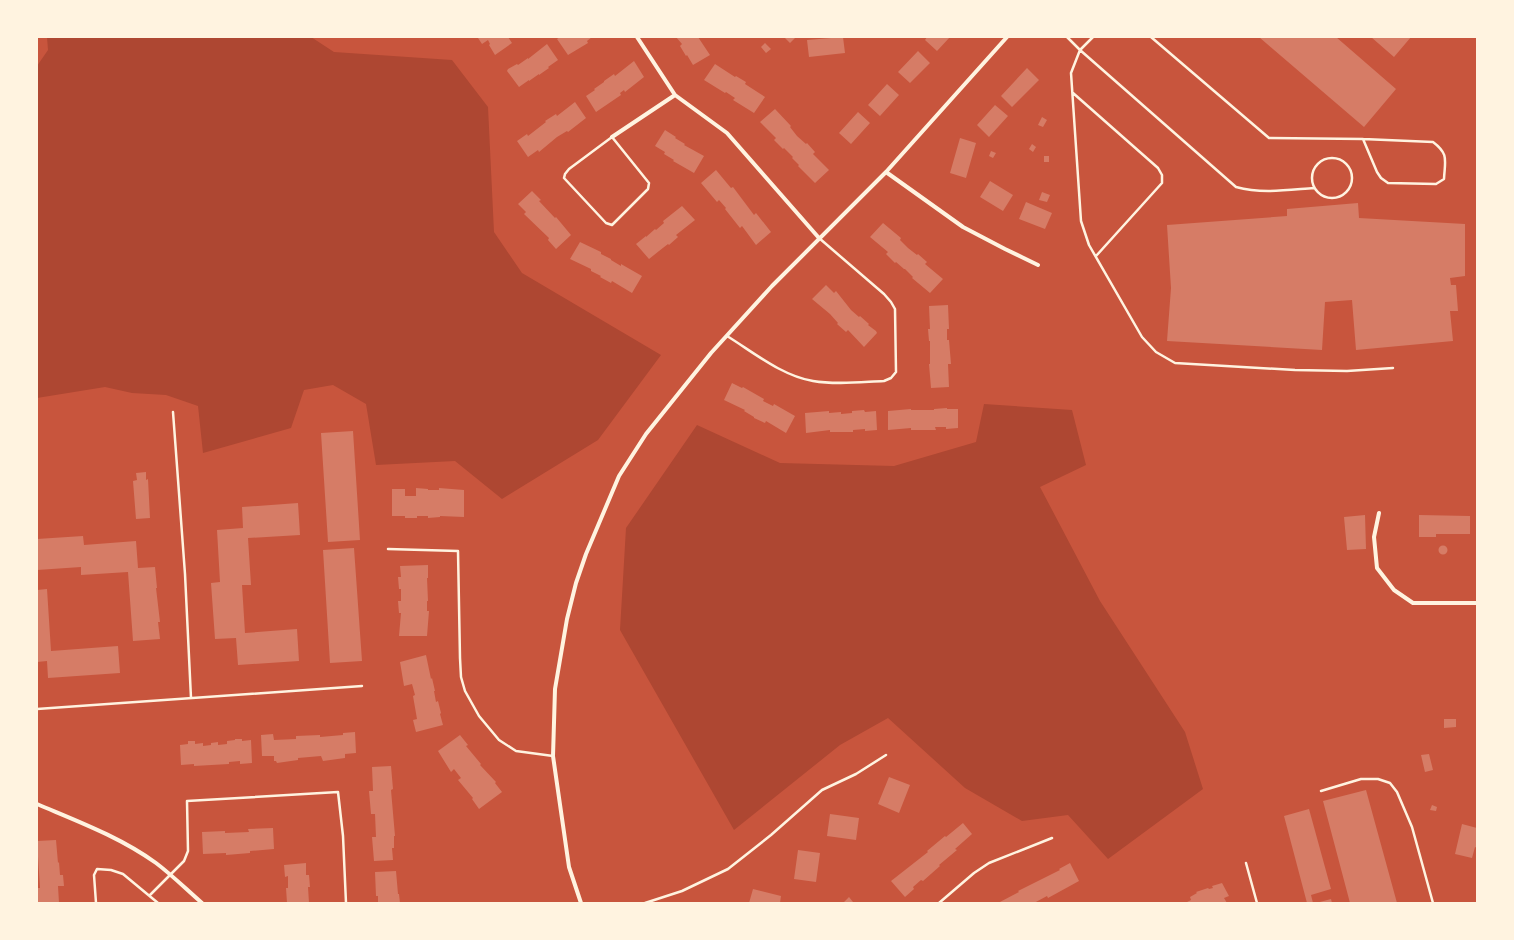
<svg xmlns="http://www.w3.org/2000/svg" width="1514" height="940" font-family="'Playfair Display',serif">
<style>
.green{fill:#ae4732}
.building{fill:#d67c66}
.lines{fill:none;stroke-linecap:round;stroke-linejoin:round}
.service{stroke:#fff3e0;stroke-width:2.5}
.minor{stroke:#fff3e0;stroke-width:4}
</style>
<rect width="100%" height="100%" fill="#c8553d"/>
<path class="green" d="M47,37H311L334,52L452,60L488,107L494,232L522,273L661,355L598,440L502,499L455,461L376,465L366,404L333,385L304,390L291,428L203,453L198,406L166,395L132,393L105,387L37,398V66L48,50Z
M984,404L1072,410L1086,465L1040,487L1100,601L1185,732L1203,789L1108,859L1068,815L1022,821L965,788L888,718L840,745L734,830L620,630L626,528L697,425L780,463L894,466L976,442Z"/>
<path class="building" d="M479,37H508L512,43L495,55L489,45L490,44L488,40L482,44L478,38Z
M560,37H592L587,41L588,43L568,55L557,39Z
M676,37H698L710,55L693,65L687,55L686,56L680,46L682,44Z
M784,37H796L790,43Z
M843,37L845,53L809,57L807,40Z
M927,37H950L937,51L925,40Z
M1259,37H1336L1396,89L1364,127Z
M1371,37H1411L1394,57Z
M765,43L771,49L766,53L761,47Z
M547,44L558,60L548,67L549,68L539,75V74L529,81V80L519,87L507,71L508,69L517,64L518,65L528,58V59Z
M918,51L930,63L910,83L898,72Z
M634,61L644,77L625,92L624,90L620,93L621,95L596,112L586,96L595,90L594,89L604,82V81L614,74L615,76Z
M715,64L735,77L736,76L746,82L745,84L765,97L754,113L733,100L735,98L726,92L725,93L704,80Z
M1027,68L1039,80L1012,107L1001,96Z
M887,84L899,95L880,116L868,105Z
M575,102L586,118L568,132L567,131L557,137L539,152L538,150L528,157L517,141L527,134L528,136L546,122L545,121L556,114L557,116Z
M995,105L1008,116L989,137L977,125Z
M775,109L791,126L790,127L797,136L806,144L807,143L815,152L813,154L829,170L815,183L798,166L799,165L792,158L793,157L784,148L783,149L774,140L776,138L760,122Z
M858,112L870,123L851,144L839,133Z
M1042,117L1047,120L1043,127L1038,125Z
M665,130L676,137L675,138L685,144L684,145L704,156L694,173L673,161L674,160L664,154L665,152L655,146Z
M960,138L976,143L966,178L950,173Z
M1032,144L1036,147L1033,152L1029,149Z
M991,151L996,153L993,158L989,156Z
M1044,156H1049V162H1044Z
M716,170L731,188L733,187L754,215L756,213L771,232L756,245L742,226L740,228L725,209L726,208L719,200L717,202L701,183Z
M990,181L1013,195L1003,211L980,197Z
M532,191L541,200L539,201L555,218L556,217L571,235L556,249L548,240L549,238L524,214L526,212L518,204Z
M1042,192L1050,195L1047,202L1039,200Z
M1026,202L1052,213L1045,229L1019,219Z
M1358,203L1359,218L1465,224V276L1450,278L1451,285H1456L1458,311H1450L1453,341L1356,350L1352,300L1325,302L1322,350L1167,341L1171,288L1167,225L1287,216V209Z
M682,206L695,220L676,235L678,237L669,245L668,244L659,251L649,259L636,244L646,236V237L655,229L656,230L664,223L663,221Z
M883,223L901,238L900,240L908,248L917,255L918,254L927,262L925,264L943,279L930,293L912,278L913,277L905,269H904L896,262L895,263L886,254L888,252L870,237Z
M580,242L601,252V254L611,259V260L621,266V264L642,276L632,293L612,281L611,283L600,277L601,276L591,271V269L570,259Z
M826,285L834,293L836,291L851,310L859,317L860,316L869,324L868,325L876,331L877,333L864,347L848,330L846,332L837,324L838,323L830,314L812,299Z
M948,305L949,329H947V340H949L951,364H948L949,387L931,388L929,364H930V341H929L928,329H930L929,306Z
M732,383L742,388L743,387L764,399L763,401L773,406L774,404L795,416L786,433L766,421L765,423L754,418V417L744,411L745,410L724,400Z
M947,408V409H958V428L946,429V427H935L936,430H911V428L888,430V411L911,409V410H934V409Z
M864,410L865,412L876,411L877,430L865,431V429L853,430V432H830V430L806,433L805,413L829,411V413L841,412V414L852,413V411Z
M353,431L360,540L328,542L321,433Z
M146,472V480L148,479L150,518L136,519L133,481L137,480L136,473Z
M416,488L428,489V490H439V488L464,490V517L440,516V517L428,518V516H417V518H405V516H392V489H405V496H416Z
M298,503L300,535L248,538L251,585H242L245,633L297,629L299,661L238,665L236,638L215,639L211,583L220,582L217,530L243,528L242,507Z
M1365,515L1366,549L1347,550L1344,517Z
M1419,515L1470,516V534H1436V537H1419Z
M83,536L84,545L136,541L138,568L155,567L157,588H156L160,622H158L160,639L133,641L128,572L81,575V567L37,570V539Z
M1438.5 550a4.5 4.5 0 1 1 9 0a4.5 4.5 0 1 1-9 0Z
M354,548L362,661L330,663L323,550Z
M428,565V578H427L428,601H427V611H429L427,636H399L401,613H399L398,601H401V589H399L398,577H401L400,566Z
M47,589L51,651L118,646L120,673L48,678L47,661L37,662V590Z
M426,655L431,679L432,678L435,691H434L436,702L438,701L441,713L440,714L443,725L416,732L413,720L417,719L413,696L415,695L412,684L404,686L400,662Z
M1444,719H1456V727L1444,728Z
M355,732L356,753L345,754V758L323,761L321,756L298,758V760L277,763L276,761H274V756H262L261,735L273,734L274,740L296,739V736L320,735V737L343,735V733Z
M460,735L468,745L466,746L481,764L480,765L496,782L495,783L502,792L479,809L472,799L473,798L458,780L461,778L454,769L451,772L438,751Z
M235,739H242V741L251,740L252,763L240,764V761L229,762V764L194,766V764L181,765L180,745L188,744V741H195V744L203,743V746L211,745V743L218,742V745L227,744V741L235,740Z
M1429,754L1433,770L1425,772L1421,755Z
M391,766L393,789L391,790L395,836H394V848H392L393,860L374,861L372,837H376L375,814H371L369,791H373L372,767Z
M889,777L910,785L899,813L878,804Z
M1366,790L1397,903H1350L1323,801Z
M1432,805L1437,807L1436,811L1430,810Z
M1309,809L1331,889L1311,895L1313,903H1307L1284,816Z
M830,814L859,818L856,840L827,836Z
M963,823L972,834L955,849L957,850L939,865L940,866L923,881L921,880L913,887L914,889L905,897L891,881L928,852L927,851L945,836L946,837Z
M1462,824L1477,828V848L1475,847L1472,858L1455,854Z
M273,828L274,849L250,851V853L226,855V853L203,854L202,832L225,831V833L249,832L248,829Z
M56,840L58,863L59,862L60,875H63L64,886H58L59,903H37V888H40L37,841Z
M798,850L820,853L816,882L794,879Z
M306,863V875H309L310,887H308L309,903H287L286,888H288V876L285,877L284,865Z
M1070,863L1079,881L1048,898L1047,896L1034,903H998L1019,892L1018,891L1060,870L1059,869Z
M396,871L398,894H399L400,903H378V896H376L375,872Z
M1222,883L1229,896L1224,898L1227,903H1185L1191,900L1190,897L1197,893L1196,892L1208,888L1209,889L1213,888L1212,886Z
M753,889L781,896L780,903H749Z
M849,897L853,902L852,903H843Z
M1331,899L1332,903H1316Z"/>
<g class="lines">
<path class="service" d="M1067,37L1080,50L1093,37
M1151,37L1269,138L1363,139L1433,142C1449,154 1445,160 1444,179L1436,184L1388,183L1381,178L1377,172L1363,139
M1073,93L1158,168L1162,175V183L1096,256
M612,137L649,183L648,189L612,225L606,223L564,178L565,174L569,169Z
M1312 178a20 20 0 1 1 40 0a20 20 0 1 1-40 0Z
M1314,188C1287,190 1262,194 1236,187L1080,50L1071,73L1081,221L1089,245L1142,337L1156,352L1175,363L1295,370L1347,371L1393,368
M727,336C753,352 782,376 813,381C836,385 861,382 884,381L891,378L896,372L895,309L891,302L884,294L819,238
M173,412L185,574L191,698
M388,549L458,551L460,658L461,677L465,691L479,716L499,740L516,751L553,756
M37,709L362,686
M1321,791L1361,779H1378L1390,783L1397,792L1412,827L1433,903
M1246,863L1257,903
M150,895L184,861L188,851L187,801L338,792L343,836L346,903
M96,903L94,875L97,869L111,870L123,874L158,903
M645,903L682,891L728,869L771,835L822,790L856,774L886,755
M939,903L974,873L989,863L1052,838"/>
<path class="minor" d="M637,37L675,95
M612,137L675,95L727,133L819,238
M886,172L963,227L1005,249L1038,265
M1379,513L1374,537L1377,568L1394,590L1413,603H1477
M37,804C77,821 120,837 156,863C172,875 187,890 202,903
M581,903L569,867L553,756L555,689L567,619L576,583L586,554L619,476L646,434L711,353L772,286L886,172L1007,37"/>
</g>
<rect width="1514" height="940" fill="none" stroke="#fff3e0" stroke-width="76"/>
</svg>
